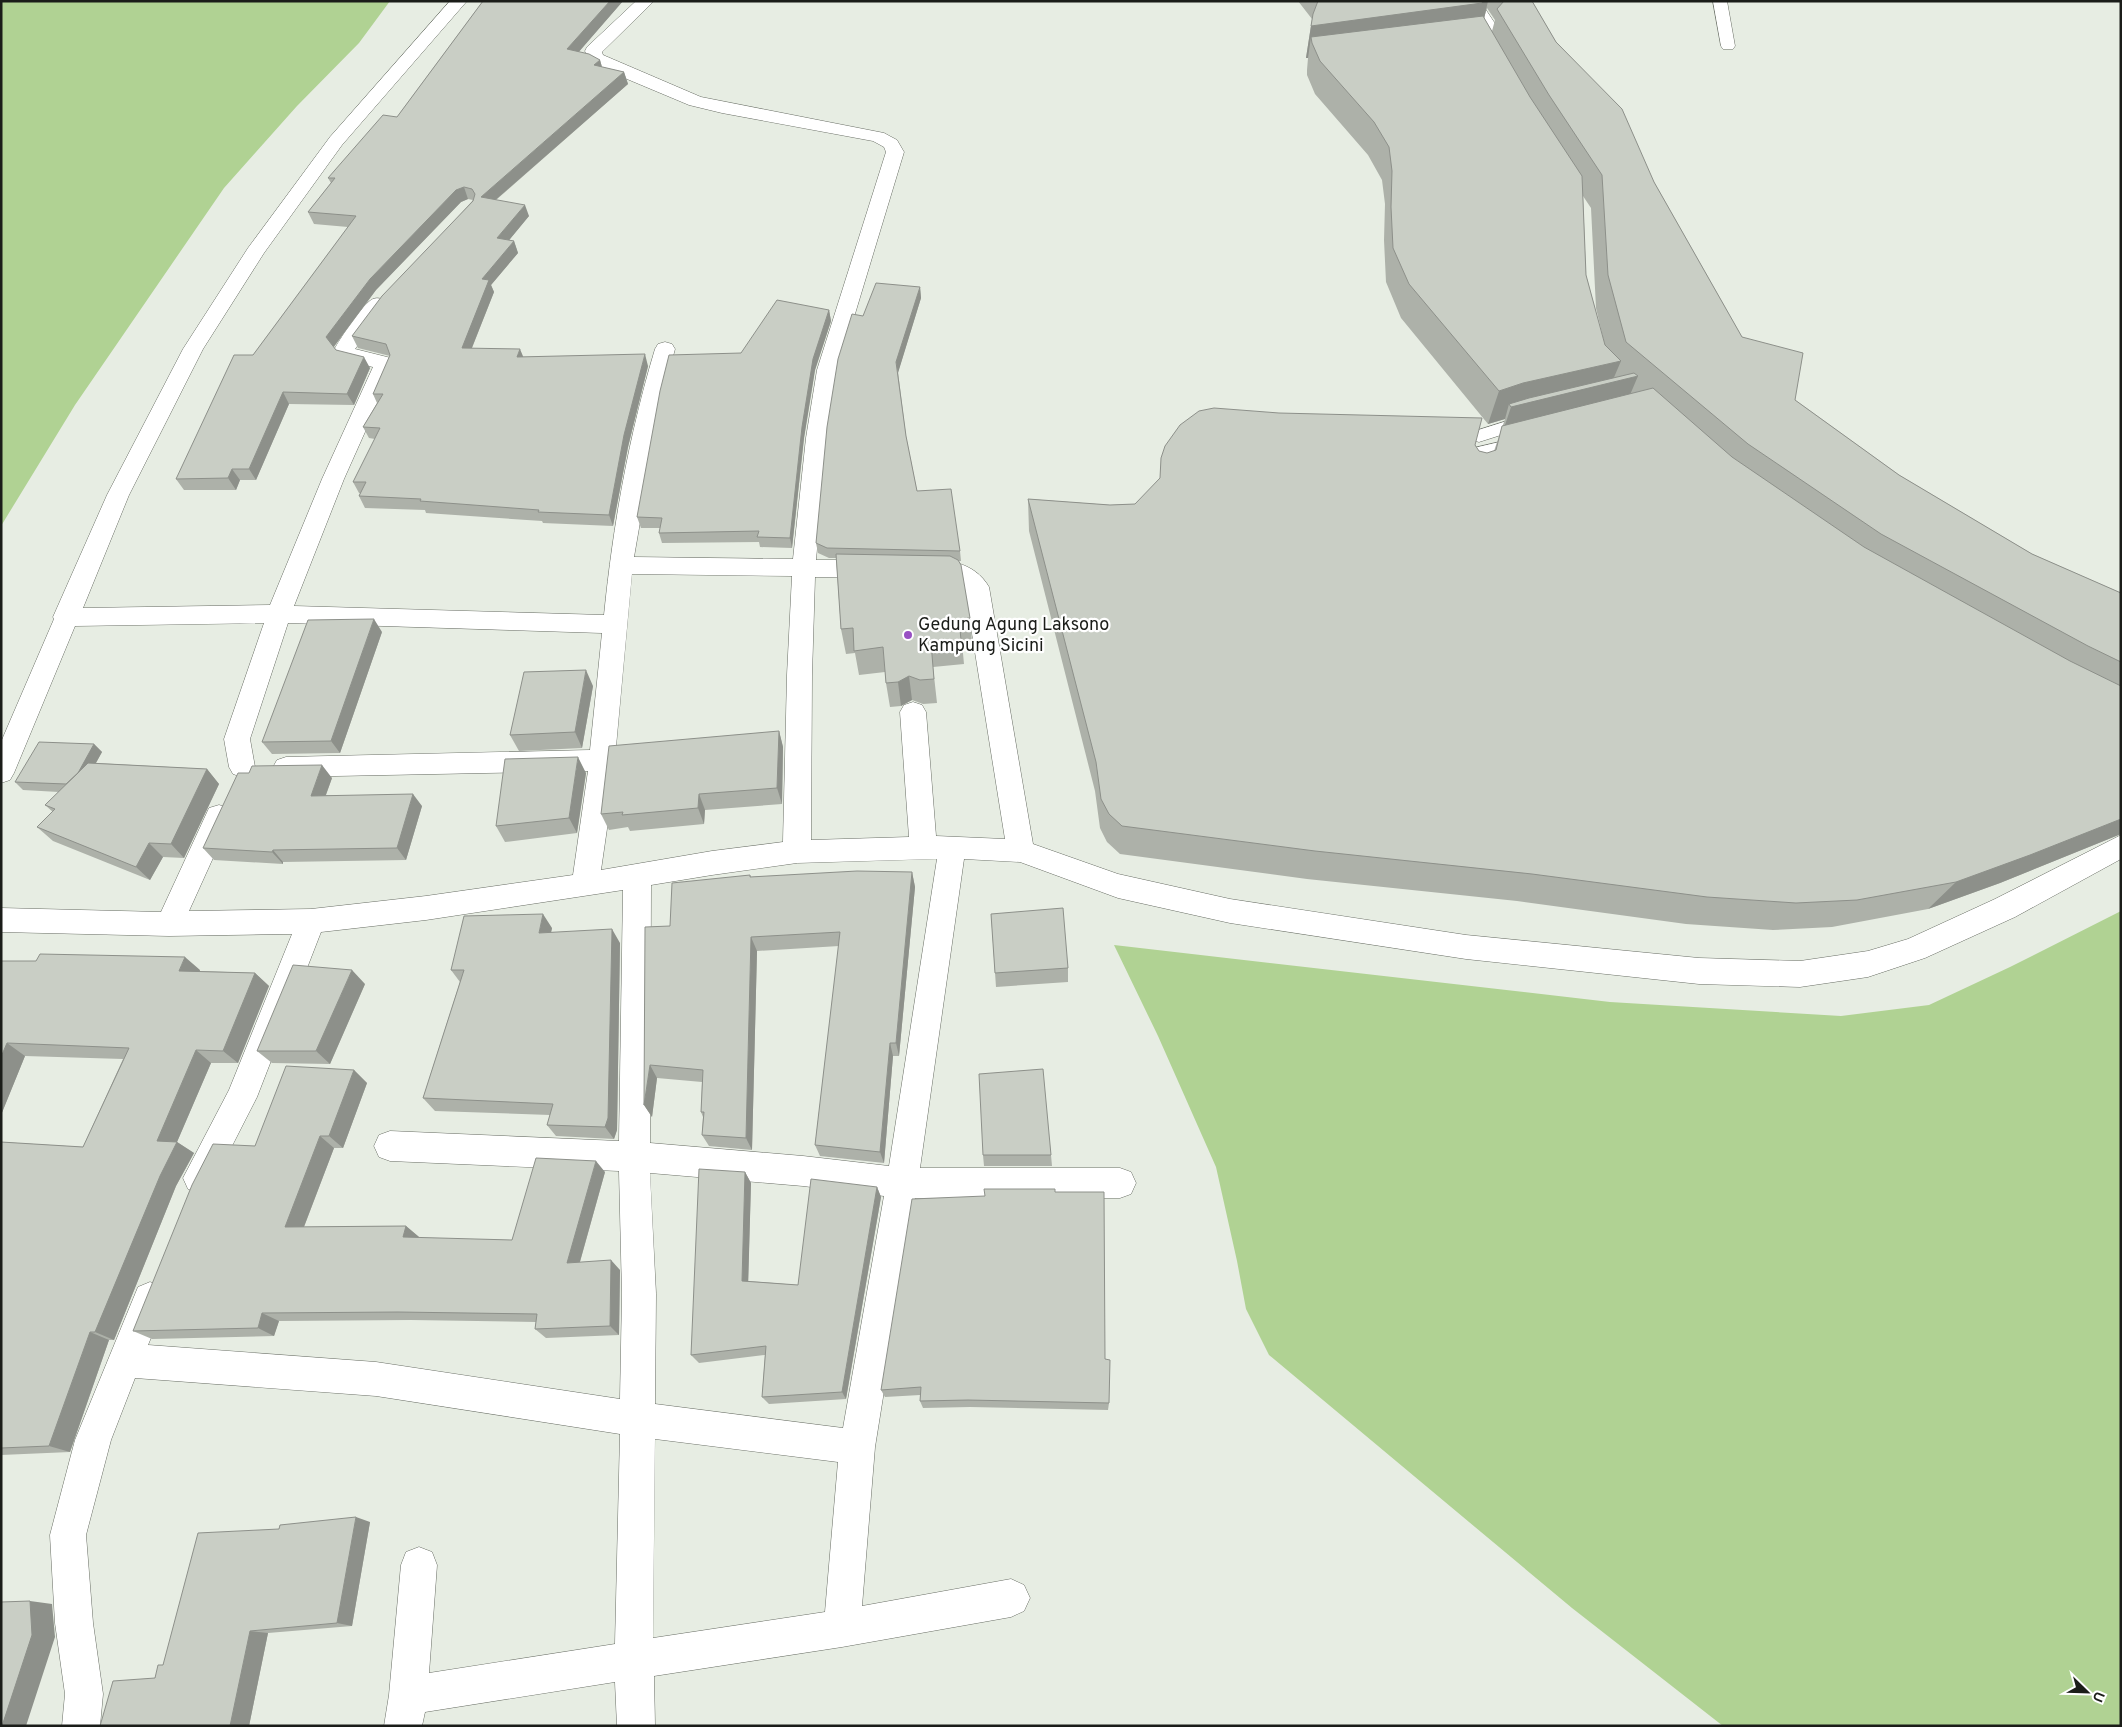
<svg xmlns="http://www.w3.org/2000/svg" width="2122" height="1727" font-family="Overpass,sans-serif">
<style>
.water{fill:#b0d293}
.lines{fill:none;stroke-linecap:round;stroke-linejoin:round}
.lane-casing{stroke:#696e65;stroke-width:1}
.street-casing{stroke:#696e65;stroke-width:1}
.lane{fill:#fff;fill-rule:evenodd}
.street{fill:#fff;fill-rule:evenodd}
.wall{fill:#adb1a9;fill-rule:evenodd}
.shaded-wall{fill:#8d908a}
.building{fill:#c9cec5;stroke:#8d908a}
.poi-dot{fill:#984fc3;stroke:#fff;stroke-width:2}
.labels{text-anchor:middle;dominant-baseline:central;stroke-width:4.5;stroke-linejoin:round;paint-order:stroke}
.poi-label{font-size:18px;fill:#1b1d19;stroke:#fff;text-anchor:start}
</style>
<rect width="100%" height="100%" fill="#e7ede3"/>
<path class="water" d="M1,1H390L359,43L297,106L224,188L75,405L1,526Z
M2121,911V1726H1723L1572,1608L1269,1355L1246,1309L1237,1261L1216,1167L1158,1036L1114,945L1610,1002L1841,1016L1929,1005L2010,967Z"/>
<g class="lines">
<defs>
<path id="lane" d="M1466,1H1480L1498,28C1489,41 1476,51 1459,47L1457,44L1459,41L1475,38L1484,28Z
M1713,1H1727L1735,46L1733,49H1723L1721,46Z
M1532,413L1539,415L1541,419L1539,423L1479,442L1472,440L1470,436L1472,432Z
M1525,436L1532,438L1534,442L1532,446L1490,457L1483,482L1476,484L1469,482L1466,477L1474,448Z"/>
<path id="street" d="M450,1H467L342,145L264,253L203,349L129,495L83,608L270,605L322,479L373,367L343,360L334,350C340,339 363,303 373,299C378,297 381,299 385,300L388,304L355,349L391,358L394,367L344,479L294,606L604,615C613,525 629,435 655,349L658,344L665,342L672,344L675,349L661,401L634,557L793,559L806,438L817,370L886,152L884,147L873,141L722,113L689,105L596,66L589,61L585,51L587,47L636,1H654L602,52L603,55L701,97L884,133L897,140L904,152L838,370L827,438L816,560H874L882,563L886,569L882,575L874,578L815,577L812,675L811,840L909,837L900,712L904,705L913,702L922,705L926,712L936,836L1005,839L965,590C952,574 934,581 917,576L913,570L917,564C943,556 975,562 989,587L1033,844L1118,874L1230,899L1466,935L1699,958L1800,961L1868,951L1908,939L1995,899L2121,835V859L2015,917L1925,958L1868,977L1800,987L1699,984L1466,959L1230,923L1118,898L1020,862L964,859L920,1168H1120L1131,1172L1136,1183L1131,1194L1120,1198H915L875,1447L862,1606L1011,1579L1024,1585L1030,1598L1024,1611L1011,1617L842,1647L654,1676L655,1726H617L615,1682L425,1712L422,1726H384L389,1695L401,1565L406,1552L419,1547L432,1552L437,1565L429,1673L615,1644L620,1434L376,1396L135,1378L111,1440L86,1535L93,1623L103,1694L100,1726H62L65,1694L55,1623L50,1535L75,1440L138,1287L150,1282L162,1287L167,1299L148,1345L376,1362L620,1399L622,1294L619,1171L390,1161L379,1157L374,1146L379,1135L390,1131L619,1141L623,890L426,920L321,932L257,1097L210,1189L199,1193L188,1189L183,1178L229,1090L292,934L169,936L1,932V908L161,912L209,808L219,805L229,808L232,816L189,911L311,909L426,896L573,875L588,771L286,777L277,774L273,767L277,760L286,757L590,750L602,633L288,623L250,739L255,767L251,774L242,777L233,774L229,767L224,739L264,623L75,626L14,773L10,780L1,783V742L54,619L53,617L107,495L183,349L248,248L330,137ZM632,574L792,576L787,675L783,842L712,851L601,870L611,801ZM937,859L889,1166L803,1156L650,1143L651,885L712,875L797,863ZM650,1173L803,1186L884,1196L843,1428L655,1404L656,1294ZM655,1439L838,1462L825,1612L653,1638Z"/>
</defs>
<use href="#lane" class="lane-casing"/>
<use href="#street" class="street-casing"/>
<use href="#lane" class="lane"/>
<use href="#street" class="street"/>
</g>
<path class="wall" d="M483,1H623L578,52L600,60L602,67L624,72L628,84L496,200L529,216L509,240L514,241L518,253L491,285L494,292L472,348L523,357L648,366L628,447L613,526L543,523L542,521L426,513L425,510L365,508L359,496L360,493H359L353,482L375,439L369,438L363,427L377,403L373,394L390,356L358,348L352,336L473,200L468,199L461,202L376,290L334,347L336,350L370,368L354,405L289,404L256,480H240L236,490H184L176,479L253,355L348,227L314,224L308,212L331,183L328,178L397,117Z
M1298,1H1532L1556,42L1654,182L1742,337L1795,400L1899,475L2032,554L2121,593V834L2000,883L1928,909L1832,927L1773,930L1686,924L1517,901L1307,879L1120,854L1107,842L1100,828L1095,791L1029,531L1028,499L1110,505L1135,504L1475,445L1479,451L1487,453L1494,451L1505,419L1488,424L1401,318L1386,282L1384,240L1385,204L1382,180L1368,155L1315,94L1307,75V70L1308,58H1306L1312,19ZM1487,8L1495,20L1492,31L1484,18ZM1583,196L1591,208L1596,308L1605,346L1586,275Z
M920,287L921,298L898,372L906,436L917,491L960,551L961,561H959L970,618L972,642L962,643L964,664L933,667L937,703L923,704L912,700L901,706L890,707L886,683L885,672L859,675L855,653L846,654L841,629L836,558H829L818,553L816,543L863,316Z
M829,310L831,321L815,370L804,438L792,548L760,547L759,542L662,543L659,533L660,528H641L637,517L741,353Z
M382,632L340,753L272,754L262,742Z
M593,686L582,748L519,751L510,735Z
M779,731L783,747L782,804L705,810L704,824L630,831L628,827L609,830L601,814Z
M94,744L102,752L96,763L207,769L219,784L184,858L163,857L150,880L53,841L37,827L53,812L45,805L59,792L23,790L15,782Z
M586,773L577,833L505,842L496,826Z
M332,778L326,795L422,806L406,860L283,862V864L214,860L203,848Z
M912,872L915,887L899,1056H893L884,1163L820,1156L815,1145L839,946L757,951L752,1150L709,1146L702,1135L703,1117L701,1112L702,1082L657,1078L652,1117L644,1105L670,926L750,875L751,877Z
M991,914L1068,968V982L996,987Z
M552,928L551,932L620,943L617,1130L614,1139L556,1136L547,1125L550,1115L435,1111L423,1098L460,982L451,970Z
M1,961L200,970V971L255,973L269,986L238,1063H211L177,1142L194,1153L176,1186L114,1340H109L70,1452L1,1455V1142L83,1147L123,1059L25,1056L1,1115Z
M365,984L330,1064L272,1063L257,1051Z
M354,1070L367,1083L343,1148H334L304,1227L406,1226L419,1237L418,1238L512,1240L605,1172L580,1262L620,1270L619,1335L546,1338L535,1329L536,1322L411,1320L279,1321L274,1336L152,1339L133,1331L255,1146Z
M983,1155H1051L1052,1166H984Z
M745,1172L751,1183L748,1281L798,1285L877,1187L881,1197L846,1399L769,1404L762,1397L765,1355L699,1363L691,1355Z
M1055,1192L1105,1359L1109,1403L1108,1410L970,1407L923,1408L920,1401V1395L885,1397L881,1390L985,1196Z
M370,1522L352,1626L268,1633L249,1726H100L155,1678L163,1665L279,1529Z"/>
<path class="shaded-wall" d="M610,1H623L571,61L567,49Z
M1484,1H1488L1482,28L1311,37L1308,58H1306L1311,26Z
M600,60L603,71L594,65Z
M624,72L628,84L485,209L481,197Z
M464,187L468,199L461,202L376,290L332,349L326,337L370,279L456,190Z
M525,205L529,216L501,250L497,238Z
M514,241L518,253L491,285L494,292L467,360L462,348L482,279Z
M920,287L921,298L898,373L896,362Z
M829,310L831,321L815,370L804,438L792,548L790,538L802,427L813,359Z
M520,349L525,361L517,357Z
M645,354L648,366L628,447L613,526L609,515L624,435Z
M364,357L370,368L354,405L347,394Z
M1621,361L1612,382L1638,376L1624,409L1500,440L1511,407L1509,404L1505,419L1488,424L1499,391L1523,383Z
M283,392L289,404L256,480L249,469Z
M232,469L240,480L236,490L228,478Z
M374,619L382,632L340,753L331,741Z
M586,670L593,686L582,748L575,732Z
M909,676L912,700L901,706L898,682Z
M779,731L783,747L782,804L777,788Z
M94,744L102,752L79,793L71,785Z
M578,757L586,773L577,833L569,818Z
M322,765L332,778L321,808L311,796Z
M207,769L219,784L184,858L171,844Z
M413,794L422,806L406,860L397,848Z
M699,794L705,810L704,824L698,808Z
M2121,819V834L2000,883L1928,909L1956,882Z
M149,843L163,857L150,880L136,867Z
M273,850L283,862V864L272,852Z
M912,872L915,887L899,1056L896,1043Z
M543,914L552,928L548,947L539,933Z
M612,929L620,943L617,1130L614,1139L605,1127Z
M751,937L757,951L752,1150L746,1138Z
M185,957L200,970L194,984L179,971Z
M352,970L365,984L330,1064L316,1051Z
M255,973L269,986L238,1063L223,1051Z
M7,1043L25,1056L1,1115V1057Z
M890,1043L893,1056L884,1163L880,1152Z
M196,1050L211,1063L177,1142L194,1153L176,1186L114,1340L95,1332L157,1141Z
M650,1065L657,1078L652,1117L644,1105Z
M354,1070L367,1083L343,1148L329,1136Z
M320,1136L334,1148L300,1237L285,1227Z
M596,1161L605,1172L577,1272L567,1263Z
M745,1172L751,1183L748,1290L742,1281Z
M877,1187L881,1197L846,1399L842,1392Z
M406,1226L419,1237L416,1247L403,1237Z
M611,1260L620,1270L619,1335L610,1326Z
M262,1313L279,1321L274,1336L258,1328Z
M90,1332L109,1340L70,1452L49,1446Z
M356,1517L370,1522L352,1626L337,1623Z
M30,1601L52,1604L55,1637L26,1726H2Z
M250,1631L268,1633L249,1726H230Z"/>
<path class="building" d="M483,1H610L567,49L589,54L600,60L594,65L624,72L481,197L525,205L497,238L514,241L482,279L489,280L462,348L520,349L517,357L645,354L624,435L609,515L538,512L539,510L420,501L421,499L359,496L366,482H353L380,428L363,427L383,394H373L390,355L386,344L352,336L382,296L473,201L475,194L472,189L464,187L456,190L370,279L326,337L336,350L364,357L347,394L283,392L249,469H232L228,478L176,479L234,355H253L356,216L308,212L335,178H328L383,115L397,117Z
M1318,1H1484L1482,3L1311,26L1313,14Z
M1504,1H1532L1556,42L1622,109L1654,182L1742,337L1803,353L1795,400L1899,475L2032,554L2121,593V662L2088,646L1881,534L1748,444L1626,342L1608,275L1602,175L1549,95L1497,9Z
M1483,16L1530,97L1582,176L1586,275L1605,345L1621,361L1523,383L1499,391L1409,284L1393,248L1391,207L1392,171L1389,147L1374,122L1320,61L1312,43L1311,37Z
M876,283L920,287L896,362L906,436L917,491L951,489L960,551L827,548L816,543L827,427L838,359L852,314L863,316Z
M777,300L829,310L813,359L802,427L790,538L757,537L759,531L659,533L662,518L637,517L660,391L669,355L741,353Z
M1634,373L1638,376L1511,407L1509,404L1529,398Z
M1653,388L1732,457L1864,547L2070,661L2121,686V819L2030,855L1956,882L1857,900L1796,903L1707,897L1532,874L1315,851L1122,826L1109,814L1101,799L1096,762L1028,499L1110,505L1135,504L1160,478L1161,458L1165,446L1180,425L1199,411L1214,408L1279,413L1482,418L1475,445L1479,451L1487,453L1496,450L1502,426Z
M836,554L950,556L958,560L961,565L970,618L959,619L961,640L931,643L934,679L920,680L909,676L898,682L886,683L883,647L854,651L853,628L841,629Z
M374,619L331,741L262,742L308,620Z
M586,670L575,732L510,735L524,672Z
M779,731L777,788L699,794L698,808L622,815L623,812L601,814L609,746Z
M39,742L94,744L78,773L66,784L15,782Z
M578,757L569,818L496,826L505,759Z
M88,763L207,769L171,844L149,843L136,867L37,827L55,809L45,805Z
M322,765L311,796L413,794L397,848L273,850L272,852L203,848L238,773H249L252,766Z
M857,871L912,872L896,1043H890L880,1152L815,1145L840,932L751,937L746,1138L702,1135L704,1112H701L703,1070L650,1065L644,1105L645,927L670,926L672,883L750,875V877Z
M1063,908L1068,968L995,973L991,914Z
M543,914L539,933L612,929L608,1118L605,1127L547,1125L553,1104L423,1098L464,970H451L464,916Z
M40,954L185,957L179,971L255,973L223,1051L196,1050L157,1141L177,1142L160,1176L95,1332H90L49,1446L1,1448V1142L83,1147L129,1048L7,1043L1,1057V961H36Z
M293,965L352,970L316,1051H257Z
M286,1066L354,1070L329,1136H320L285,1227L406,1226L403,1237L512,1240L536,1158L596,1161L567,1263L611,1260L610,1326L535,1329L537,1314L398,1312L262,1313L258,1328L133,1331L192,1185L213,1144L255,1146Z
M1043,1069L1051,1155H983L979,1074Z
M699,1169L745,1172L742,1281L798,1285L811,1179L877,1187L842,1392L762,1397L766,1346L691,1355Z
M984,1189H1055V1192H1104L1105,1359L1110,1360L1109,1403L968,1400L920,1401L921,1387L881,1390L912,1199L985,1196Z
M356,1517L337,1623L250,1631L230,1726H100L113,1681L155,1678L158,1665H163L198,1533L279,1529L280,1525Z
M30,1601L32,1635L2,1726H1V1602Z"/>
<circle class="poi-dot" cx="908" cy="635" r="5"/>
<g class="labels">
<g class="poi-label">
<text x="918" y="625">Gedung Agung Laksono<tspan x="918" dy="21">Kampung Sicini</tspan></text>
</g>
</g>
<rect width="2122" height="1727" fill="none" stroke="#1b1d19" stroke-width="5"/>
<g transform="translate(2087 1692) rotate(113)" stroke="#ffffff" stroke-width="4" paint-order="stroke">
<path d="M0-4L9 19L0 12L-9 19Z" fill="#1b1d19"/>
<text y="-8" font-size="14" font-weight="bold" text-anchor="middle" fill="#1b1d19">U</text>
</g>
</svg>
